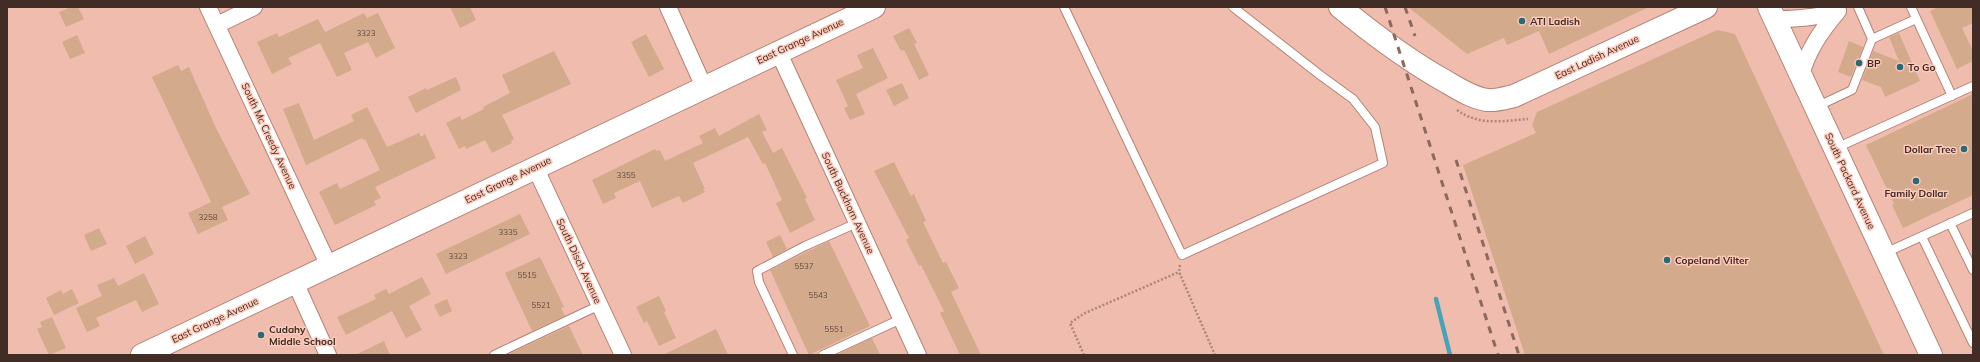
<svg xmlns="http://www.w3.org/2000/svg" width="1980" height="362" font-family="Mulish,sans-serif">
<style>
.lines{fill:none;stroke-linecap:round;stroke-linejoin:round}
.stream{stroke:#47a3ba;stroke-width:4.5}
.building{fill:#d4aa8c}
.lane-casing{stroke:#b38374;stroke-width:10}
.street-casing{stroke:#b38374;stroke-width:18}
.secondary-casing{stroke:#b38374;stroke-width:24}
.path{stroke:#ad867a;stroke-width:2.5;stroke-dasharray:2 2;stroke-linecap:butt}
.lane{stroke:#fff;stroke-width:8}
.street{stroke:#fff;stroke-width:16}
.secondary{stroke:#fff;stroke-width:22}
.rail{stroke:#8b695f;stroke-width:3;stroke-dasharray:7 7;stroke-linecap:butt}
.poi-dot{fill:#25697a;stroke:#fec9b9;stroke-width:1.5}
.labels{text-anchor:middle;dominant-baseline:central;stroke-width:3;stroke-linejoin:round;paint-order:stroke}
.number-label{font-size:8px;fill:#664c40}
.poi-label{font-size:10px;font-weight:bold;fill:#412d26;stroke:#fec9b9;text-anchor:start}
.street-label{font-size:10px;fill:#412d26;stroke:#fec9b9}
</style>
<rect width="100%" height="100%" fill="#f0bcad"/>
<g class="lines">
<path class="stream" d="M1436,299L1450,355"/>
</g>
<path class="building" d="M71,7H78L84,19L66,27L59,12Z
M450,7H470L476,20L460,28Z
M1408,7H1649L1549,54L1539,31L1507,45L1504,38L1467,54Z
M1938,7H1973V23L1962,28L1973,51V61L1957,69L1930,11Z
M364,13L367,18L378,13L395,48L376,58L368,42L344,53L352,70L337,77L320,43L288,58L292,64L272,74L257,42L277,33L279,37L318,19L325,32Z
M909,28L917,43L914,44L929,75L919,80L904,50L901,51L893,36Z
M1717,30L1735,34L1884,355H1525L1463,165L1536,133L1532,125L1537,112Z
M1899,33L1920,81L1885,97L1881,87L1862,80L1873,51L1899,61L1889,37Z
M646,34L664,69L649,77L631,42Z
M77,35L85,53L70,59L62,42Z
M1849,41L1863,47L1851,77L1838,72Z
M873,48L888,78L856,94L865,114L850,120L844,108L848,106L836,80L863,68L857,55Z
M554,51L571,84L502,115L514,139L511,141L512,143L492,153L485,140L466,149L465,146L459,149L446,123L460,116L462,120L484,109L483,107L510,93L502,75Z
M178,65L181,71L189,67L215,126L250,194L222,207L228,220L198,234L188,213L211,202L152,77Z
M456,77L461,90L416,113L408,97L426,88L427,90Z
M902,83L909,98L894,106L886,90Z
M1973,94V195L1903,228L1892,205L1894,204L1866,145Z
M299,103L314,140L354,121L351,115L367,107L387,147L419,133L421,137L425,134L436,158L375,187L381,198L374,201L376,205L335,225L319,192L337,183L340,189L380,170L365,139L363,140L362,138L306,165L283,109Z
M759,114L767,130L762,132L773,153L782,148L807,198L805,199L815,220L790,233L776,203L782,200L765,163L763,164L748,137L693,163L705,189H703L705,192L683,203L679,196L652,208L640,181L614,193L616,198L603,204L592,180L655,149L656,151L660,150L665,161L703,143L699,136L715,128L719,136Z
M894,162L911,196L914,194L926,221L923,222L943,263L946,262L959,288L951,292L981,355H960L940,313L944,311L921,265L919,266L906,240L909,238L874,171Z
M520,214L530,234L446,274L436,254Z
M99,228L107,244L91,251L84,235Z
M780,235L787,249L773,257L766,242Z
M145,236L154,254L135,264L126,246Z
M829,241L870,326L809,355L770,270Z
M540,257L564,307L561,308L565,316L532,331L505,273Z
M144,273L159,304L142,312L136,300L96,318L100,326L87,332L76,308L102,296L97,285L114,278L118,286Z
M422,277L431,294L409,306L422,330L406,338L392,311L346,335L337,317L376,299L374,295L386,289L389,294Z
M72,289L79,303L54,315L46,298L61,290L63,294Z
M659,296L666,311L664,312L676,338L659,346L647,321L644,323L636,307Z
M447,299L452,311L440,317L434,305Z
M52,317L66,348L49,355L37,329L42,327L40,322Z
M569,326L583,355H507Z
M716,329L728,355H663Z
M872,338L880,355H841L840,353Z
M384,341L390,355H355Z"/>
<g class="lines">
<defs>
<path id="lane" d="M1064,7L1182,255L1383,163L1375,127L1353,99L1320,75L1233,7
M1911,7L1952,96
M1872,39L1916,19
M1816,107L1852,90L1872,39L1858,7
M1836,148L1973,86
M1950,223L1973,270
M1922,237L1973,343
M1885,253L1973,213
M494,355L600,305
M793,355L759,282L757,271L805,246L857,223
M823,355L901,319"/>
<path id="street" d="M208,7L329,266
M668,7L704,87
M1775,19C1797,19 1817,18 1838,11
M217,25L254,7
M778,51L918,355
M1801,75C1808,50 1821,31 1838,11
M535,167L623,355
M295,282L328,355"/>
<path id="secondary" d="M1340,7C1373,34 1407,60 1445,81C1457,88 1472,98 1487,100C1496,101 1505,98 1514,96L1706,7
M1769,7L1931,355
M142,355L874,7"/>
</defs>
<use href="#lane" class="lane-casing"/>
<use href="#street" class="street-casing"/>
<use href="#secondary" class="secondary-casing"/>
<path class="path" d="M1457,110C1479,126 1503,121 1528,119
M1180,265L1179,272L1215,355
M1084,355L1070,323L1085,313L1179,272"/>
<use href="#lane" class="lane"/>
<use href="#street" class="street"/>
<use href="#secondary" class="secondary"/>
<path class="rail" d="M1385,7L1498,355
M1405,7L1415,36
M1456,160L1519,355"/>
</g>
<g class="poi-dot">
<circle cx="1522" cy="21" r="4"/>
<circle cx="1859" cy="63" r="4"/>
<circle cx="1900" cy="67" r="4"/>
<circle cx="1964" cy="149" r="4"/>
<circle cx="1916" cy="181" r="4"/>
<circle cx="1667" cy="260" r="4"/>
<circle cx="261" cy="335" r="4"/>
</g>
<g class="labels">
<g class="number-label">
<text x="366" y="33">3323</text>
<text x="626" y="175">3355</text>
<text x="208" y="217">3258</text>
<text x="508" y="232">3335</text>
<text x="458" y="256">3323</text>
<text x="804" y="266">5537</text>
<text x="527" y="275">5515</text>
<text x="818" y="295">5543</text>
<text x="541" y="305">5521</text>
<text x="834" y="329">5551</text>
</g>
<g class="poi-label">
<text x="1530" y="21">ATI Ladish</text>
<text x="1867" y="63">BP</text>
<text x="1908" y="67">To Go</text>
<text x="1956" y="149" text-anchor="end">Dollar Tree</text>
<text x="1916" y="193" text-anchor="middle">Family Dollar</text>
<text x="1675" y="260">Copeland Vilter</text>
<text x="269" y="329">Cudahy<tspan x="269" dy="12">Middle School</tspan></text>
</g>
<g class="street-label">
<text transform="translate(800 41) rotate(-25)">East Grange Avenue</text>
<text transform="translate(1597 57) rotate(-25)">East Ladish Avenue</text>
<text transform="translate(269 136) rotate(65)">South Mc Creedy Avenue</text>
<text transform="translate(508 180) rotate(-26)">East Grange Avenue</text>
<text transform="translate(1850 181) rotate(65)">South Packard Avenue</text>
<text transform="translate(848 203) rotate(65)">South Buckhorn Avenue</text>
<text transform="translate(579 261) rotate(65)">South Disch Avenue</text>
<text transform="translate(215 320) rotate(-25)">East Grange Avenue</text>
</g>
</g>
<rect width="1980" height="362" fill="none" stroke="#412d26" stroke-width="16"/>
</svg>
